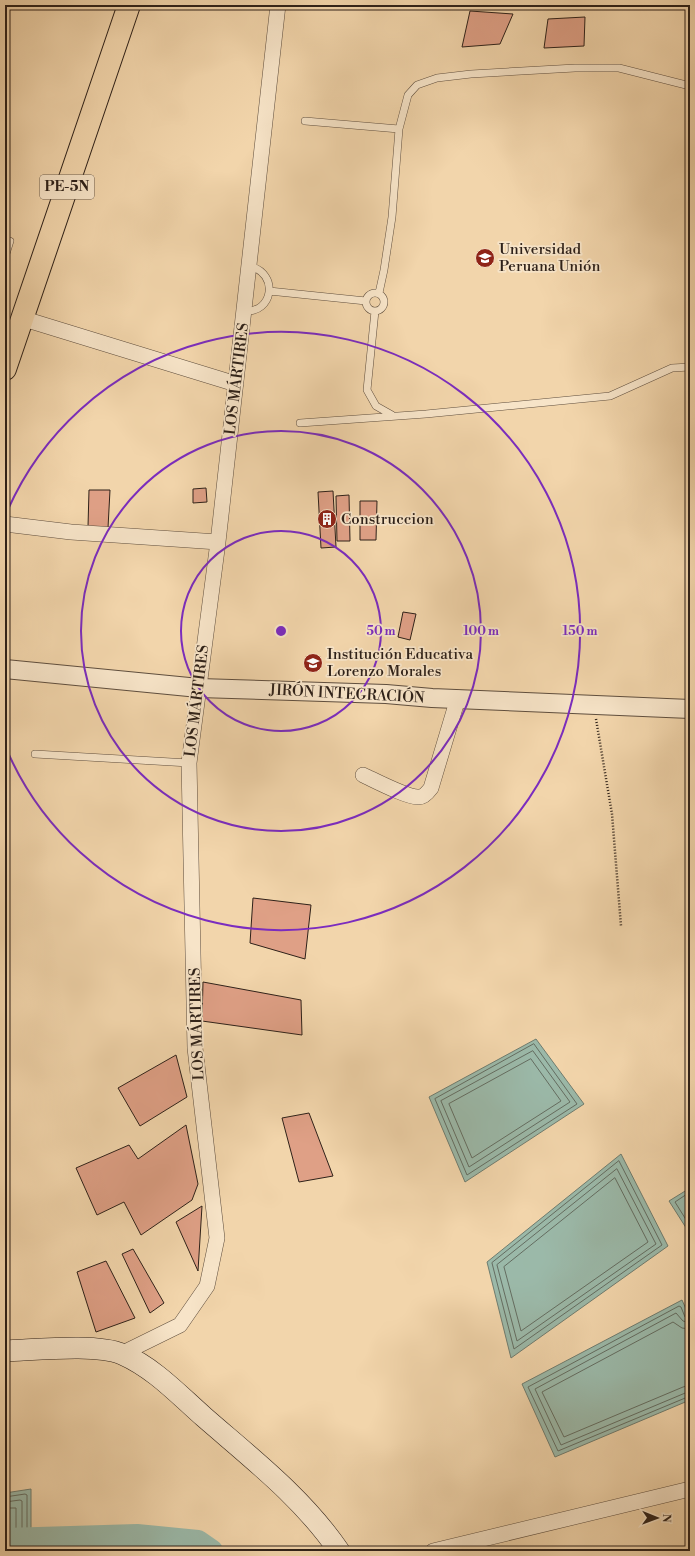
<svg xmlns="http://www.w3.org/2000/svg" width="695" height="1556" font-family="'Libre Bodoni',serif">
<style>
.water{fill:#9bb9a9;stroke:#6f7c6f}
.lines{fill:none;stroke-linecap:round;stroke-linejoin:round}
.shore{stroke:#646d61;stroke-width:1}
.river{stroke:#9bb9a9;stroke-width:24}
.building{fill:#dfa086;stroke:#2e2119}
.service-casing{stroke:#5f4e3e;stroke-width:8}
.minor-casing{stroke:#5f4e3e;stroke-width:16}
.tertiary-casing{stroke:#5f4e3e;stroke-width:20}
.secondary-casing{stroke:#2e2119;stroke-width:22}
.primary-casing{stroke:#2e2119;stroke-width:24}
.path{stroke:#2e2119;stroke-width:2.5;stroke-dasharray:1 2;stroke-linecap:butt}
.service{stroke:#f7e4c8;stroke-width:7}
.minor{stroke:#f7e4c8;stroke-width:15}
.tertiary{stroke:#f7e4c8;stroke-width:18}
.secondary{stroke:#f7e4c8;stroke-width:21}
.primary{stroke:#f2d5ab;stroke-width:22}
.ring{fill:none;stroke:#7b2cbf;stroke-width:2}
.labels{text-anchor:middle;dominant-baseline:central;stroke-width:3.5;stroke-linejoin:round;paint-order:stroke}
.shield{fill:#f7e4c8;stroke:#6a5c4e;stroke-width:1}
.shield-label{font-size:14px;font-weight:bold;fill:#2e2119}
.poi-label{font-size:15px;fill:#2e2119;stroke:#f7e4c8;text-anchor:start}
.street-label{font-size:15px;fill:#2e2119;stroke:#f7e4c8}
.centre{fill:#7b2cbf;stroke:#f7e4c8;stroke-width:2}
.ring-label{font-size:12px;text-anchor:middle;font-weight:bold;fill:#7b2cbf;stroke:#f7e4c8;stroke-width:3.5;stroke-linejoin:round;paint-order:stroke}
</style>
<rect width="100%" height="100%" fill="#f2d5ab"/>
<filter id="stains"><feTurbulence type="fractalNoise" baseFrequency=".005" numOctaves="4"/><feColorMatrix values="0 0 0 0 .2 0 0 0 0 .09 0 0 0 0 .02 0 0 0 .5 -.17"/></filter>
<radialGradient id="worn" r=".72"><stop offset=".6" stop-color="#630" stop-opacity="0"/><stop offset="1" stop-color="#630" stop-opacity=".3"/></radialGradient>
<path class="water" d="M536,1039L584,1104L465,1182L429,1097Z
M621,1154L668,1246L511,1358L487,1262Z
M690,1188V1234L669,1201Z
M682,1300L690,1318V1400L555,1457L522,1384Z
M31,1489V1551H5V1493Z"/>
<g class="lines">
<path class="shore" d="M534,1044L577,1104L467,1175L435,1099Z
M533,1051L570,1102L469,1167L441,1101Z
M531,1059L561,1101L472,1158L449,1104Z
M619,1161L662,1245L514,1349L492,1263Z
M617,1169L656,1244L517,1341L497,1265Z
M615,1178L648,1242L521,1331L504,1267Z
M690,1192L675,1202L690,1226
M690,1318L685,1317L681,1307L679,1306L528,1387L558,1451L690,1396
M690,1323L683,1321L676,1313L535,1389L561,1445L690,1391
M690,1329L682,1328L673,1322L542,1392L564,1437L683,1387L690,1385
M5,1497L25,1494L27,1495V1551
M5,1502L20,1500L22,1501V1551
M5,1508H16V1551"/>
<path class="river" d="M5,1540L137,1536L198,1542L211,1551"/>
</g>
<path class="building" d="M470,11L513,14L500,44L462,47Z
M585,17L584,46L544,48L548,19Z
M206,488L207,502L193,503V489Z
M89,490H110L108,528L88,527Z
M333,491L336,547L321,548L318,492Z
M349,495L350,541H337L336,496Z
M360,501H377L376,540H360Z
M403,612L416,614L410,640L398,637Z
M253,898L311,905L305,959L250,943Z
M203,982L301,1000L302,1035L202,1021Z
M176,1055L187,1097L140,1126L118,1088Z
M309,1113L333,1176L299,1182L282,1118Z
M186,1125L198,1184L192,1200L141,1235L124,1202L97,1215L76,1168L129,1145L138,1159Z
M202,1206L198,1271L176,1222Z
M133,1249L164,1303L150,1313L122,1254Z
M106,1261L135,1318L96,1332L77,1272Z"/>
<g class="lines">
<defs>
<path id="service" d="M305,121L399,129
M5,257L10,241
M269,291L366,301
M366 302a9 9 0 1 1 18 0a9 9 0 1 1-18 0Z
M379,293L384,270L392,217L399,129L408,95L417,85L437,78L471,74L575,68H619L690,86
M244,311C273,314 280,273 249,266
M375,311L367,390L376,406L392,415
M300,423L426,414L610,396L672,368L690,367
M35,754L189,763"/>
<path id="minor" d="M21,318L236,384
M5,524L71,532L218,542
M363,775C374,780 408,798 419,797C424,797 428,792 431,788L458,698
M121,1354L180,1325L207,1286L217,1238L195,1048L189,763L218,542L278,5
M433,1551L690,1489"/>
<path id="tertiary" d="M5,669L199,688L386,694L432,698L690,709"/>
<path id="secondary" d="M5,1351C35,1350 96,1343 122,1354C154,1368 178,1394 204,1417C251,1458 303,1498 339,1551"/>
<path id="primary" d="M5,369L129,5"/>
</defs>
<use href="#service" class="service-casing"/>
<use href="#minor" class="minor-casing"/>
<use href="#tertiary" class="tertiary-casing"/>
<use href="#secondary" class="secondary-casing"/>
<use href="#primary" class="primary-casing"/>
<path class="path" d="M596,719L612,814L621,926"/>
<use href="#service" class="service"/>
<use href="#minor" class="minor"/>
<use href="#tertiary" class="tertiary"/>
<use href="#secondary" class="secondary"/>
<use href="#primary" class="primary"/>
</g>
<g class="ring">
<circle cx="281" cy="631" r="100"/>
<circle cx="281" cy="631" r="200"/>
<path d="M6 514A299 299 0 1 1 6 748"/>
</g>
<defs>
<symbol id="university-disc" viewBox="-11 -11 22 22"><circle r="9.5" fill="#8f2418" stroke="#f7e4c8"/><path d="M0-5L7-2L0 1L-7-2ZM-4 1L0 2.5L4 1V4Q0 6-4 4Z" fill="#fff"/></symbol>
<symbol id="building-disc" viewBox="-11 -11 22 22"><circle r="9.5" fill="#8f2418" stroke="#f7e4c8"/><path d="M-4-6H4V6H1V3H-1V6H-4ZM-2.5-4.3h1.7v1.8h-1.7ZM.8-4.3h1.7v1.8H.8ZM-2.5-1h1.7V.8h-1.7ZM.8-1h1.7V.8H.8Z" fill="#fff"/></symbol>
<symbol id="school-disc" viewBox="-11 -11 22 22"><circle r="9.5" fill="#8f2418" stroke="#f7e4c8"/><path d="M0-5L7-2L0 1L-7-2ZM-4 1L0 2.5L4 1V4Q0 6-4 4Z" fill="#fff"/></symbol>
</defs>
<g fill-rule="evenodd">
<use href="#university-disc" x="474" y="247" width="22" height="22"/>
<use href="#building-disc" x="316" y="508" width="22" height="22"/>
<use href="#school-disc" x="302" y="652" width="22" height="22"/>
</g>
<g class="labels">
<rect class="shield" x="40" y="175" width="54" height="24" rx="3"/>
<g class="shield-label">
<text x="67" y="187">PE-5N</text>
</g>
<g class="poi-label">
<text x="499" y="249">Universidad<tspan x="499" dy="17">Peruana Unión</tspan></text>
<text x="341" y="519">Construccion</text>
<text x="327" y="654">Institución Educativa<tspan x="327" dy="17">Lorenzo Morales</tspan></text>
</g>
<g class="street-label">
<text transform="translate(237 379) rotate(-83)">LOS MÁRTIRES</text>
<text transform="translate(347 694) rotate(3)">JIRÓN INTEGRACIÓN</text>
<text transform="translate(197 701) rotate(-83)">LOS MÁRTIRES</text>
<text transform="translate(197 1024) rotate(-92)">LOS MÁRTIRES</text>
</g>
</g>
<circle cx="281" cy="631" r="6" class="centre"/>
<g class="ring-label">
<text x="381" y="635">50 m</text>
<text x="481" y="635">100 m</text>
<text x="580" y="635">150 m</text>
</g>
<rect width="695" height="1556" fill="none" stroke="#f2d5ab" stroke-width="20"/>
<rect x="6" y="6" width="683" height="1544" fill="none" stroke="#2e2119" stroke-width="2"/>
<rect x="10" y="10" width="675" height="1536" fill="none" stroke="#2e2119"/>
<g transform="translate(657 1518) rotate(91)" stroke="#f7e4c8" stroke-width="3" paint-order="stroke">
<path d="M0-3L7 15L0 10L-7 15Z" fill="#2e2119"/>
<text y="-6" font-size="11" font-weight="bold" text-anchor="middle" fill="#2e2119">N</text>
</g>
<rect width="100%" height="100%" filter="url(#stains)"/>
<rect width="100%" height="100%" fill="url(#worn)"/>
</svg>
